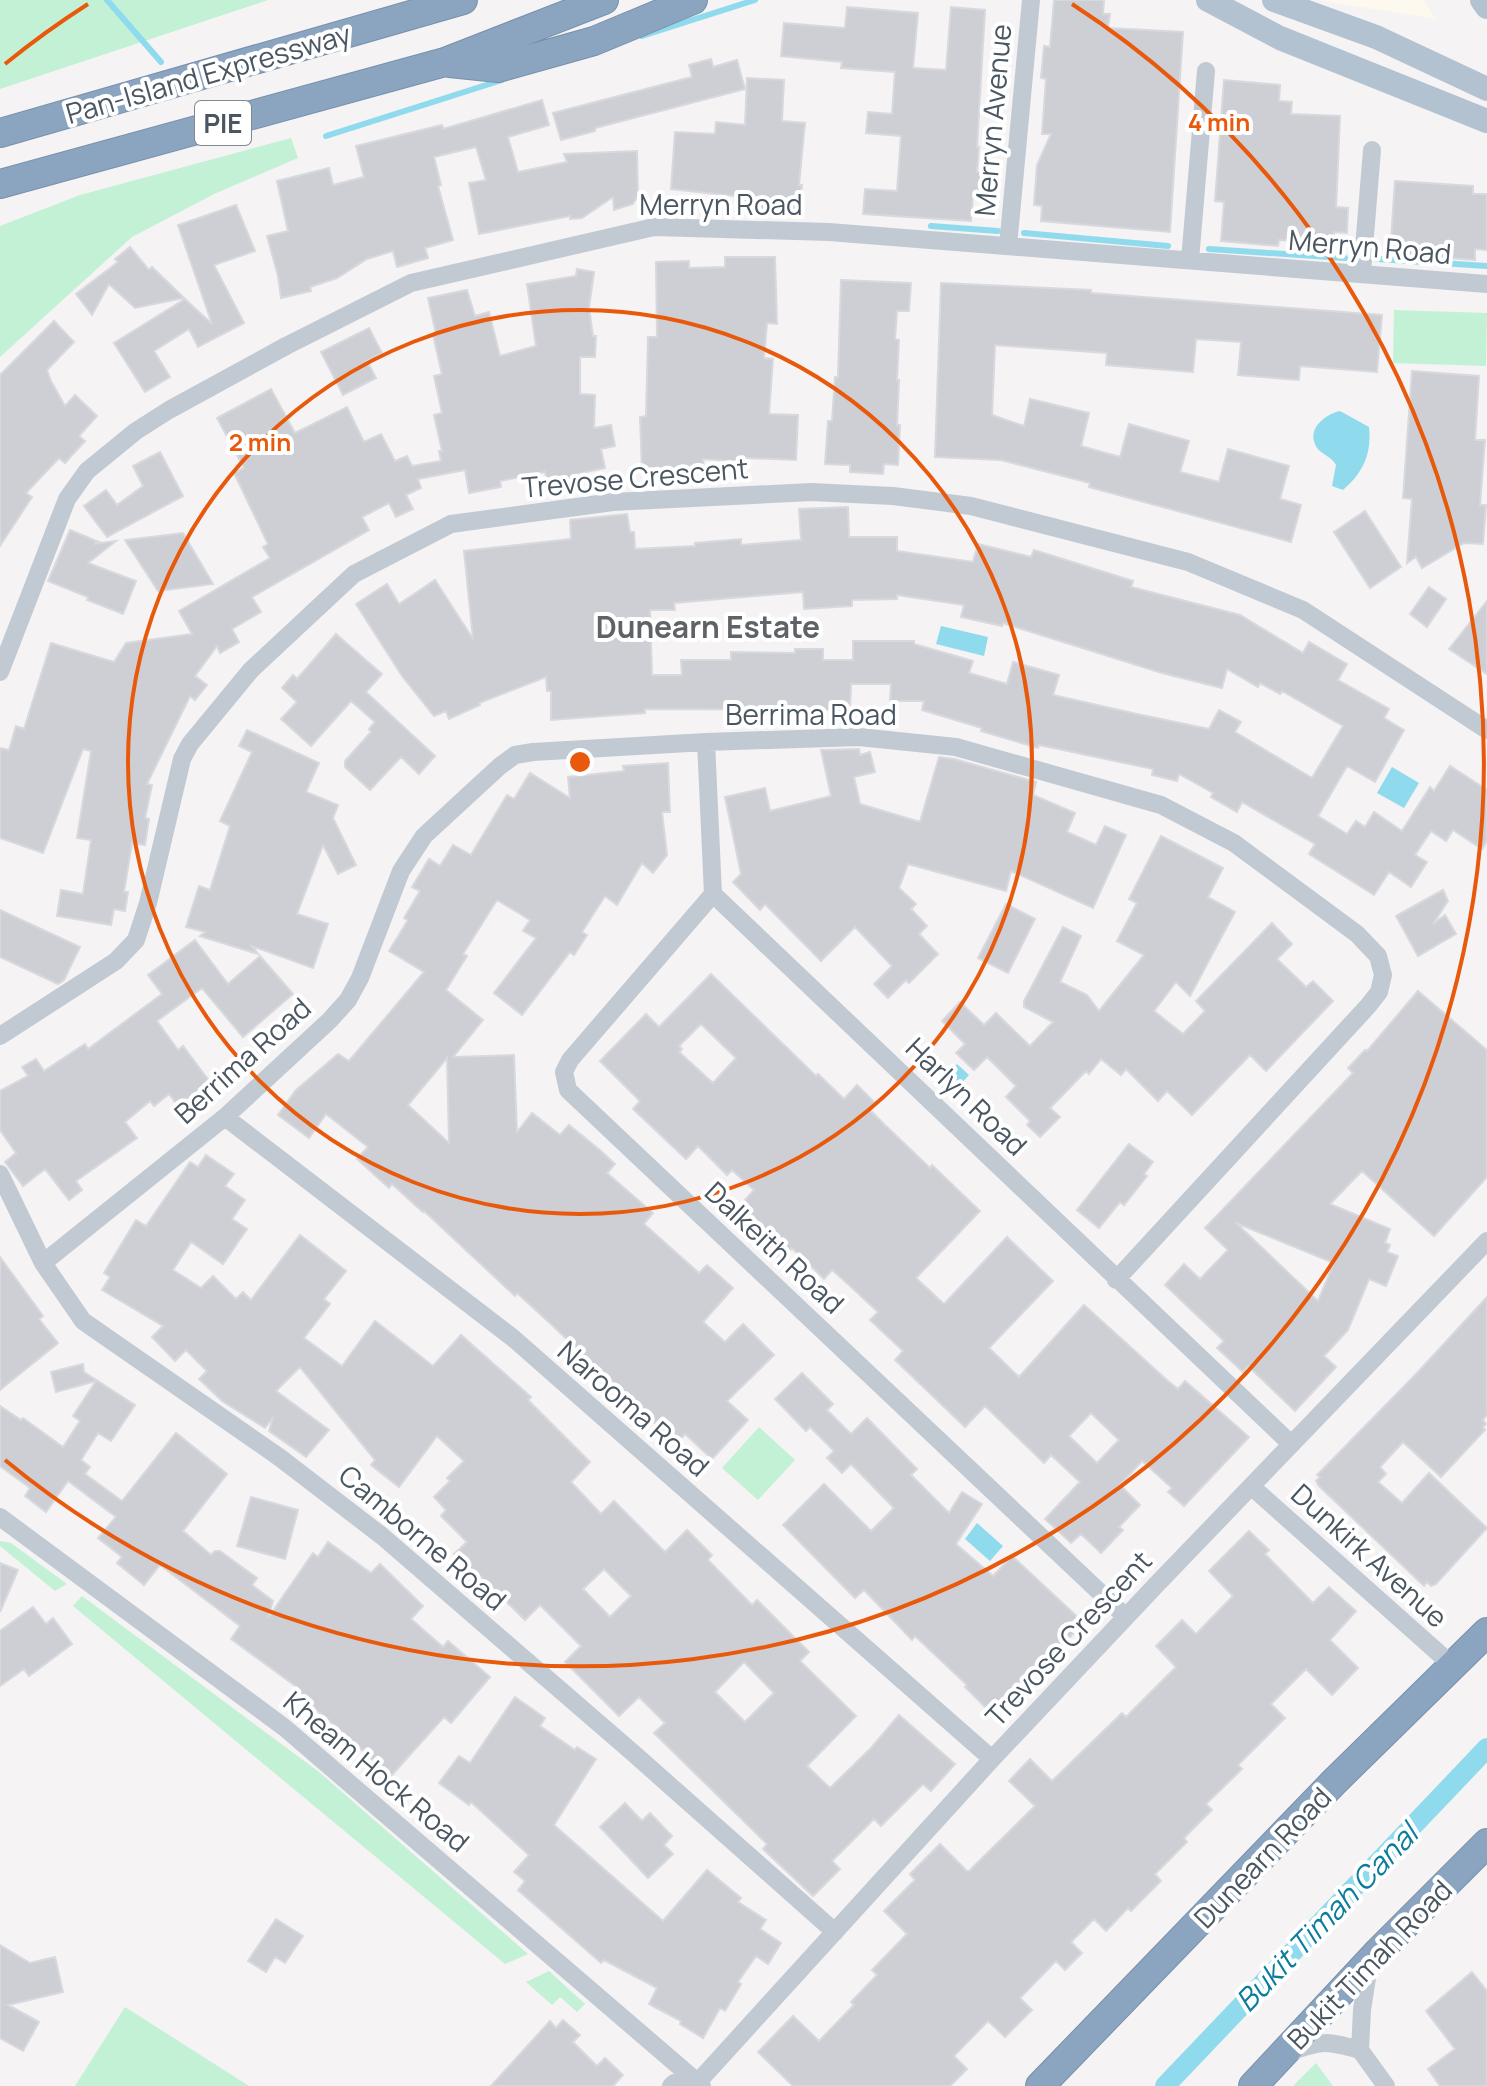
<svg xmlns="http://www.w3.org/2000/svg" width="1487" height="2086" font-family="Manrope,sans-serif">
<style>
.commercial{fill:#fdf9ef}
.green{fill:#c3f1d5}
.water{fill:#90daee}
.lines{fill:none;stroke-linecap:round;stroke-linejoin:round}
.stream{stroke:#90daee;stroke-width:6}
.canal{stroke:#90daee;stroke-width:20}
.building{fill:#cdcfd5;stroke:#d7d9de;stroke-width:2;fill-rule:evenodd}
.highway-casing{stroke:#7690ad;stroke-width:30}
.minor{stroke:#c1cad2;stroke-width:18}
.major{stroke:#b3c2d1;stroke-width:24}
.highway{stroke:#8ba5c1;stroke-width:28}
.ring{fill:none;stroke:#e8590c;stroke-width:4}
.labels{text-anchor:middle;dominant-baseline:central;stroke-width:8;stroke-linejoin:round;paint-order:stroke}
.shield{fill:#fff;stroke:#808990;stroke-width:2}
.shield-label{font-size:26px;font-weight:bold;fill:#4a5661}
.street-label{font-size:28px;fill:#4a5661;stroke:#fff}
.neighbourhood-label{font-size:30px;font-weight:bold;fill:#5f6368;stroke:#fff}
.water-label{font-size:30px;font-style:italic;fill:#0c7c9b;stroke:#fff}
.centre{fill:#e8590c;stroke:#fff;stroke-width:4}
.ring-label{font-size:24px;text-anchor:middle;font-weight:bold;fill:#e8590c;stroke:#fff;stroke-width:8;stroke-linejoin:round;paint-order:stroke}
</style>
<rect width="100%" height="100%" fill="#f5f3f3"/>
<path class="commercial" d="M1318,0H1424L1436,19Z"/>
<path class="green" d="M0,0H268L0,89Z
M291,138L298,158L214,194L132,237L0,357V226L80,195Z
M1394,310L1487,313L1486,366L1393,363Z
M759,1427L795,1460L758,1500L722,1468Z
M0,1541L11,1543L67,1584L55,1591L0,1546Z
M82,1596L319,1772L528,1954L505,1964L73,1606Z
M549,1971L585,2004L577,2012L560,1997L552,2005L526,1982Z
M125,2007L249,2086H75Z
M1316,2063L1333,2086H1293Z"/>
<path class="water" d="M1340,411L1369,427C1372,454 1363,473 1343,490L1332,486L1336,465C1331,456 1322,455 1317,448C1305,430 1325,414 1340,411Z
M941,626L988,637L984,656L936,644Z
M1392,767L1419,783L1404,808L1377,793Z
M957,1064L969,1075L950,1096L939,1085Z
M977,1523L1003,1546L990,1561L965,1539Z"/>
<g class="lines">
<path class="stream" d="M107,0L161,62
M642,36L755,0
M326,136L502,80
M931,226L998,231
M1024,233L1168,246
M1209,249L1345,258
M1377,259L1487,266"/>
<path class="canal" d="M1165,2086L1487,1748"/>
</g>
<path class="building" d="M1054,0H1104L1103,14H1110L1108,28L1183,32L1170,232L1041,221L1042,206L1034,205L1037,165L1051,134H1042L1046,79L1041,78L1044,46L1050,47Z
M847,7L918,13L913,68L946,70L951,7L985,10L977,147H979L977,172L989,173L987,196L973,195L971,221L863,214L865,189L897,191L901,136L866,133L868,112L892,114L895,72L841,68L842,62L781,56L784,23L845,28Z
M711,59L713,67L737,60L745,89L595,128V131L561,140L553,113L692,77L689,65Z
M747,78L784,80L782,121L805,123L799,185H802L799,212L743,207L744,197L671,189L675,132L715,134L716,122L745,125Z
M1224,80L1280,85L1279,101L1292,102L1291,114L1340,116L1336,207L1348,208L1347,233L1334,232L1333,243L1279,240L1278,246L1221,241L1224,202L1215,201Z
M542,100L549,125L508,137L518,172L567,162L564,154L637,151L638,195L633,204L614,210L613,197L582,218L570,219V216L479,234L469,183L486,180L476,147L434,157L441,185L438,186L453,240L425,248L428,258L397,267L393,251L367,259L337,278L310,287L311,291L281,298L278,276L267,236L288,231L277,181L329,168L333,185L364,177L356,146L442,125L443,129Z
M1395,181L1473,186V194H1487V250L1475,249V260L1390,254Z
M236,205L255,251L214,265L244,323L198,347L189,329L154,351L170,377L145,392L114,343L185,299L212,324L178,225Z
M130,247L149,270L152,267L184,298L135,308L109,284L92,315L76,294L118,262L115,259Z
M725,257H775L777,324L767,323L764,358L773,359L769,414L798,415L796,460L747,458V462L703,459L704,468H693V471L642,473L640,417L646,416L648,337H657L656,262L689,261V268L725,267Z
M577,269L594,272L589,308L593,336H596L595,357H580V394L595,395L594,428L611,425L615,446L601,449L605,468L572,475L573,481L548,486L545,472L500,481L501,487L469,493L465,470L418,479L421,488L406,495L413,509L396,517L389,503L362,517L369,530L252,597L261,612L232,629L239,642L220,653L217,646L195,676L207,685L195,700L190,696L147,784L152,785L145,818L149,819L145,845L132,843L124,892H128L125,911L114,909L111,925L57,916L61,890L83,894L91,840L77,838L91,751L83,749L43,853L0,838V748L9,750L16,726L24,729L51,643L114,662L126,643L192,634L179,611L270,558L263,547L268,544L234,473L244,468L217,418L271,389L295,433L347,407L364,442L381,434L395,461L407,456L412,466L441,461L439,451H442L434,415L442,413L434,376L442,374L433,335L436,334L428,298L467,290L475,316L489,312L500,356L536,346L527,284L576,276Z
M841,280L911,283L909,311H897L895,339L899,340L897,380H899L897,425H900L898,465L884,464L883,474L850,472V465L825,464L828,421H832L835,377H838Z
M941,283L1091,290V293L1382,315L1377,372L1300,366L1299,380L1238,375L1241,342L1196,339L1193,372L1106,365L1107,353L995,345L992,415L1024,426L1030,399L1089,413L1081,446L1120,457L1129,424L1189,441L1180,472L1219,482L1228,449L1289,466L1280,499L1301,505L1291,542L1089,487L1090,483L1001,460L935,457Z
M54,321L74,342L47,370L51,381L65,406L75,395L97,416L79,436L85,441L65,463L59,458L26,493L32,497L0,546V375Z
M369,328L382,353L367,361L376,378L343,395L321,352Z
M1412,371L1479,376L1475,440H1485L1480,505H1486L1483,544L1464,543L1422,568L1416,557L1407,563L1412,499L1403,498Z
M160,452L183,496L107,537L84,506L106,490L117,505L143,486L133,466Z
M848,507L849,537H897V551L973,562L978,544L1031,557L1034,550L1133,581L1131,587L1240,615L1303,653L1309,642L1347,664L1338,680L1389,709L1384,718L1404,730L1375,782L1347,766L1318,816L1347,834L1356,821L1365,827L1374,812L1402,831L1430,787L1434,791L1450,766L1487,790V841L1482,849L1453,830L1446,841L1431,831L1415,855L1427,862L1411,887L1389,872L1374,895L1309,854L1315,844L1242,802L1237,812L1211,797L1213,793L1179,774L1177,781L1152,775L1153,769L1039,745L1038,748L981,731L982,728L922,710L924,701H890L891,684H851L850,710L645,709V713L551,720V691H547L546,677L479,703L480,705L449,719L446,711L434,716L402,676L356,604L387,584L399,604L435,580L473,639L464,551L571,539L570,520L627,514L630,532H634L635,549L695,546V543L741,539V545L801,540L799,509ZM803,592L804,609L852,606V600L897,599V595L964,605L961,617L1002,626L1003,623L1162,673L1222,688L1227,669L1258,687L1260,683L1280,694L1282,691L1343,726L1312,778L1235,732L1241,722L1219,710L1209,729L1137,714L1053,695L1059,675L1013,662L1007,684L969,673L973,661L914,644V641H853V660H823V649H795V653L731,652V660H681L682,675H652L650,610H675L674,603Z
M1365,511L1401,567L1370,588L1334,532Z
M70,530L99,542L94,544L116,541L88,563L136,581L123,614L87,600L88,597L48,581Z
M183,533L213,584L158,591L125,540Z
M1429,587L1446,599L1427,627L1410,614Z
M1487,601V674L1449,649Z
M336,634L382,674L366,692L435,756L419,774L401,757L370,790L345,767V761L371,732L369,729L375,722L351,701L311,746L281,719L297,702L282,688L293,675L297,679Z
M247,730L319,763L306,792L338,805L333,818L356,865L338,874L323,845L297,914L328,924L313,968L252,946L258,954L200,936L205,932L186,927L199,886L210,890L230,826L220,821L252,752L239,746Z
M859,749L860,755L870,752L875,772L854,777L860,804L920,822L939,757L954,759L1036,782L1033,795L1075,813L1067,832L1096,845L1105,826L1126,835L1093,908L1011,871L1006,891L908,864L899,888L916,904L911,909L927,926L919,934L938,954L909,983L906,980L888,998L874,984L892,966L855,927L821,961L765,904L760,910L733,882L741,874L725,797L765,788L770,811L831,796L821,750Z
M668,763L670,812H662L667,855L653,873L642,863L617,905L605,896L582,932L587,935L574,955L570,952L522,1015L494,993L536,938L523,931L530,920L497,900L463,954L467,956L446,990L483,1020L453,1057L514,1055L517,1132L532,1113L560,1135L569,1125L601,1151L615,1164L607,1173L653,1213L644,1224L699,1273L707,1265L733,1288L703,1322L725,1342L743,1324L774,1355L727,1401L748,1420L712,1459L685,1434L677,1443L583,1361L586,1358L553,1326L517,1293L515,1296L424,1211L423,1212L392,1184L389,1188L357,1159L368,1147L326,1114L309,1138L278,1115L296,1090L338,1054L349,1061L424,972L389,951L408,920L404,918L420,891L412,887L429,859L440,866L453,845L471,855L507,795L514,799L530,773L570,798L568,777L624,771L623,766ZM447,1058L449,1143L408,1105Z
M1161,836L1223,868L1208,897L1235,912L1190,996L1176,982L1154,1011L1183,1034L1205,1011L1196,1001L1272,923L1292,944L1277,959L1306,987L1313,981L1333,1001L1266,1071L1250,1055L1192,1115L1167,1091L1158,1101L1126,1069L1121,1075L1101,1059L1089,1074L1086,1071L1050,1108L1060,1117L1040,1137L1027,1125L1030,1121L1006,1097L1016,1086L987,1057L974,1070L956,1053L965,1044L942,1021L960,1002L984,1025L996,1013L1030,1046L1053,1022L1024,1007V1001L1063,927L1081,936L1060,982L1087,995L1099,1011L1144,955L1117,941L1137,903L1129,899Z
M1443,890L1448,901L1433,924L1445,915L1456,934L1418,956L1396,916Z
M1006,904L1035,919L1008,973L978,958Z
M0,910L80,947L64,980L58,984L0,957Z
M195,940L228,984L260,956L293,994L243,1037L202,988L157,1021L178,1050L183,1046L210,1082L178,1106L169,1094L154,1106L150,1101L125,1122L137,1138L76,1181L82,1190L69,1200L45,1169L23,1186L5,1162L16,1153L0,1130V1091L28,1076L22,1067L36,1059L44,1071L85,1044L88,1049L162,994L148,975Z
M711,974L816,1076L818,1074L844,1099L857,1085L875,1103L869,1109L885,1125L930,1168L932,1165L980,1211L916,1278L944,1304L1007,1237L1053,1281L989,1348L1019,1377L1084,1305L1168,1381L1178,1389L1185,1381L1249,1437L1184,1506L1168,1492L1172,1488L1142,1461L1120,1485L1140,1505L1119,1527L1123,1530L1101,1553L1081,1534L1071,1543L1045,1519L1080,1482L1051,1455L1044,1463L985,1406L965,1427L895,1360L903,1351L870,1320L878,1312L849,1285L832,1270L824,1279L792,1248L780,1261L732,1214L754,1190L732,1170L727,1175L698,1146L686,1159L633,1109L640,1101L600,1061L646,1014L659,1027ZM701,1024L736,1058L713,1083L679,1052L682,1049L679,1046ZM1091,1413L1119,1440L1097,1463L1069,1436Z
M1418,991L1487,1050V1177L1434,1236L1362,1171L1330,1204L1390,1229L1385,1243L1390,1245L1387,1252L1398,1256L1386,1286L1369,1279L1348,1330L1324,1356L1336,1367L1295,1411L1248,1366L1243,1372L1217,1348L1224,1341L1165,1285L1184,1264L1200,1279L1228,1250L1205,1228L1353,1073L1348,1068L1365,1050L1367,1051ZM1236,1223L1334,1263L1318,1301Z
M1129,1144L1153,1162L1144,1174L1147,1176L1124,1205L1120,1202L1099,1228L1077,1210Z
M206,1155L234,1174L225,1186L245,1200L232,1219L247,1229L223,1264L191,1242L173,1270L201,1288L213,1276L236,1299L243,1292L251,1300L300,1235L346,1271L324,1299L330,1304L304,1338L342,1366L375,1321L433,1366L461,1335L531,1397L528,1400L590,1462L571,1482L601,1514L614,1501L665,1552L687,1530L712,1555L708,1560L752,1605L757,1600L809,1652L800,1661L856,1716L807,1766L830,1788L871,1748L899,1715L955,1764L931,1791L923,1784L881,1826L874,1819L832,1861L840,1869L813,1896L763,1849L767,1844L654,1733L665,1723L639,1697L619,1716L565,1662L581,1646L540,1605L525,1620L479,1575L477,1577L454,1554L467,1542L441,1516L446,1510L434,1497L450,1481L447,1478L464,1461L437,1436L399,1487L371,1465L375,1460L300,1367L276,1391L329,1430L306,1457L269,1431L273,1417L265,1428L222,1401L199,1379L207,1371L186,1350L175,1361L152,1337L163,1326L102,1290L110,1277L104,1273L136,1220L146,1226L190,1162L198,1167ZM604,1569L631,1596L610,1617L583,1589ZM744,1662L774,1693L745,1722L715,1692Z
M0,1257L43,1316L39,1319L58,1343L0,1390Z
M1487,1297V1415L1483,1420L1486,1424L1483,1427L1485,1430L1441,1477L1403,1442L1380,1467L1386,1474L1378,1482L1402,1503L1429,1473L1487,1528L1436,1584L1431,1586L1427,1582L1424,1586L1319,1486L1316,1481L1320,1477L1317,1475L1418,1372Z
M83,1364L84,1372L135,1405L111,1441L98,1433L81,1460L90,1467L85,1474L122,1501L176,1433L227,1474L183,1531L211,1555L215,1551H220L257,1578L252,1585L273,1601L268,1618L313,1553L318,1557L328,1542L371,1573L380,1564L423,1606L411,1619L443,1647L448,1641L490,1677L451,1723L444,1717L391,1776L325,1717L294,1694L298,1688L231,1639L240,1626L160,1565L144,1585L117,1563L122,1557L98,1538L116,1517L68,1481L46,1512L25,1496L30,1488L0,1466V1406L21,1420L23,1418L63,1447L80,1421L73,1416L96,1381L56,1392L51,1372Z
M802,1373L833,1404L827,1410L851,1434L867,1418L917,1469L911,1475L949,1513L962,1492L982,1504L956,1544L993,1576L1012,1556L1084,1623L992,1714L965,1687L967,1685L915,1636L912,1640L864,1590L855,1598L783,1525L824,1484L871,1531L894,1508L851,1464L842,1473L827,1458L834,1451L810,1427L806,1431L775,1399Z
M251,1497L298,1510L285,1559L237,1546Z
M1249,1531L1269,1550L1265,1554L1313,1603L1329,1587L1356,1611L1330,1640L1358,1668L1332,1695L1306,1669L1271,1704L1285,1718L1238,1765L1242,1769L1206,1804L1212,1810L1184,1838L1187,1842L1155,1874L1161,1881L1131,1911L1128,1908L1106,1931L1094,1919L1071,1942L1082,1953L1065,1970L1056,1961L1020,1998L1032,2010L1005,2037L988,2021L954,2056L967,2069L950,2086H793L758,2052L793,2016L819,2041L854,2005L851,2002L877,1975L872,1970L907,1934L884,1911L915,1880L910,1874L940,1844L968,1872L1035,1806L1009,1781L1030,1759L1052,1781L1122,1713L1126,1717L1176,1667L1156,1646L1182,1620L1196,1634L1233,1596L1209,1571Z
M0,1563L18,1570L0,1612Z
M33,1607L46,1624L53,1618L72,1644L29,1676L24,1669L0,1686V1631Z
M515,1697L545,1718L540,1726L575,1750L577,1747L596,1759L554,1825L663,1921L707,1870L741,1898L738,1902L766,1920L760,1929L781,1943L768,1964L756,1956L738,1982L741,1984L725,2011L720,2008L703,2038L680,2024L681,2021L649,2004L657,1988L604,1960L601,1963L518,1890L525,1881L514,1872L529,1855L471,1802L469,1805L439,1783L459,1756L470,1763Z
M625,1803L642,1821L650,1813L672,1836L664,1845L673,1854L648,1878L600,1827Z
M276,1919L303,1936L285,1963L275,1957L266,1972L248,1961Z
M0,1945L30,1963L55,1957L63,1992L8,2005L39,2022L23,2051L0,2038Z
M1472,1972L1487,1991V2086H1440L1428,2069L1455,2049L1426,2011Z
M563,2020L580,2035L573,2042L597,2066L605,2058L623,2075L613,2086H491L550,2021L556,2028Z"/>
<g class="lines">
<defs>
<path id="highway" d="M450,63L498,68L594,41L693,0
M0,133L463,0
M0,184L445,62L604,0
M1040,2086L1334,1782L1487,1632
M1253,2086L1379,1951L1487,1843"/>
</defs>
<use href="#highway" class="highway-casing"/>
<path class="minor" d="M1008,246L1031,0
M1190,260L1206,71
M1362,272L1372,150
M0,672L67,499L87,471L136,431L169,410L286,346L411,283L654,227L829,232L1487,284
M706,742L713,894L1291,1444
M713,894L570,1060L564,1072L568,1090L1126,1617
M0,1036L116,961L136,940L148,903L182,759L190,744L251,670L354,574L451,524L613,502L811,492L893,496L971,506L1188,562L1303,610L1487,730
M225,1117L513,1338L992,1759
M0,1174L43,1263L83,1321L279,1457L382,1536L632,1752L835,1932
M43,1263L225,1117L329,1021L348,1000L360,978L401,871L424,836L500,766L515,755L533,752L706,742L859,737L956,747L1161,805L1234,843L1357,934L1378,956L1383,975L1379,992L1368,1006L1116,1280
M1252,1487L1452,1665
M0,1517L285,1728L702,2086
M1369,1965L1362,2010L1360,2050L1386,2086
M1290,2052C1323,2040 1327,2041 1360,2050
M698,2082L992,1759L1157,1584L1487,1241
M671,2086L674,2083L698,2082"/>
<path class="major" d="M1208,0L1280,38L1487,121
M1274,0L1376,37L1487,89
M1482,0L1487,7"/>
<use href="#highway" class="highway"/>
</g>
<g class="ring">
<circle cx="580" cy="762" r="452"/>
<path d="M5 64A904 904 0 0 1 88 4M1072 4A904 904 0 1 1 5 1460"/>
</g>
<g class="labels">
<rect class="shield" x="195" y="101" width="56" height="44" rx="6"/>
<g class="shield-label">
<text x="223" y="123">PIE</text>
</g>
<g class="street-label">
<text transform="translate(208 73) rotate(-16)">Pan-Island Expressway</text>
<text transform="translate(992 120) rotate(-85)">Merryn Avenue</text>
<text x="721" y="204">Merryn Road</text>
<text transform="translate(1370 246) rotate(5)">Merryn Road</text>
<text transform="translate(635 477) rotate(-5)">Trevose Crescent</text>
<text x="811" y="714">Berrima Road</text>
<text transform="translate(242 1060) rotate(-42)">Berrima Road</text>
<text transform="translate(967 1096) rotate(44)">Harlyn Road</text>
<text transform="translate(775 1247) rotate(43)">Dalkeith Road</text>
<text transform="translate(634 1408) rotate(41)">Narooma Road</text>
<text transform="translate(423 1537) rotate(40)">Camborne Road</text>
<text transform="translate(1370 1555) rotate(42)">Dunkirk Avenue</text>
<text transform="translate(1068 1638) rotate(-47)">Trevose Crescent</text>
<text transform="translate(377 1771) rotate(40)">Kheam Hock Road</text>
<text transform="translate(1262 1857) rotate(-46)">Dunearn Road</text>
<text transform="translate(1369 1964) rotate(-46)">Bukit Timah Road</text>
</g>
<g class="neighbourhood-label">
<text x="708" y="626">Dunearn Estate</text>
</g>
<g class="water-label">
<text transform="translate(1326 1917) rotate(-46)">Bukit Timah Canal</text>
</g>
</g>
<circle cx="580" cy="762" r="12" class="centre"/>
<g class="ring-label">
<text x="1219" y="131">4 min</text>
<text x="260" y="451">2 min</text>
</g>
</svg>
